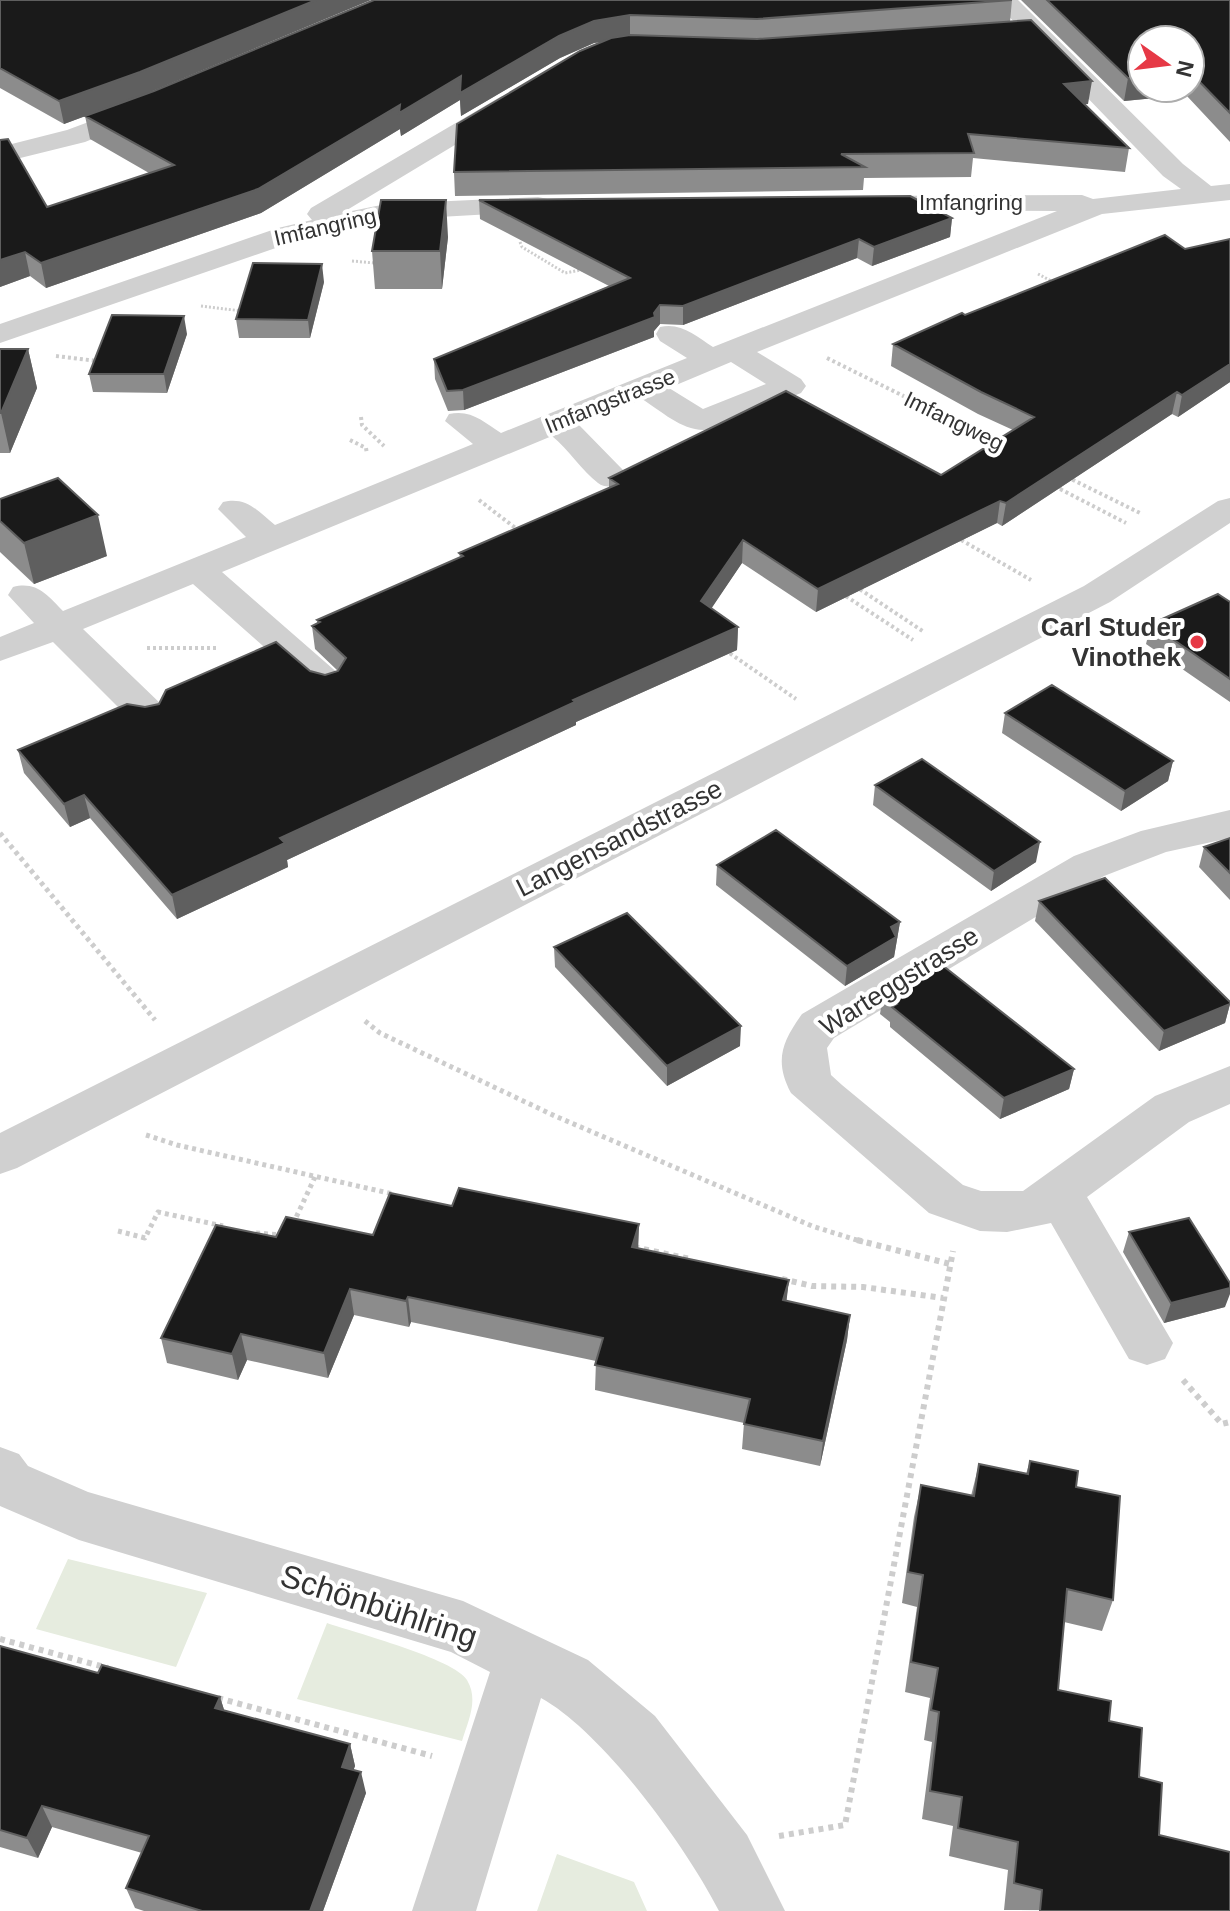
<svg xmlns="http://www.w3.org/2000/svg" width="1230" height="1911" font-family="Helvetica,sans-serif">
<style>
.green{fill:#e6ecdf}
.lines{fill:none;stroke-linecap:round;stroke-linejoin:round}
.path-far3{stroke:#cdcdcd;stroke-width:3;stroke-dasharray:2 2;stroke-linecap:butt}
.path-far2{stroke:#cdcdcd;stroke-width:4;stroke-dasharray:3 3;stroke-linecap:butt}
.path-far1{stroke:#cdcdcd;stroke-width:5;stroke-dasharray:4 4;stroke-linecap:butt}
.path{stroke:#cdcdcd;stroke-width:6;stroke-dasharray:5 5;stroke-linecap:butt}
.minor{fill:#d0d0d0;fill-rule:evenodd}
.wall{fill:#8c8c8c;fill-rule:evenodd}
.shaded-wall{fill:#5f5f5f}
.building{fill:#1a1a1a;stroke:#5f5f5f;stroke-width:2}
.poi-dot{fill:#e63946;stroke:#fff;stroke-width:3}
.labels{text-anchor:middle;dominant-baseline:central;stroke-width:8;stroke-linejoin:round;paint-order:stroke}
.far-street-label{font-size:22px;fill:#333;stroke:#fff}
.poi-label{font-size:26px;font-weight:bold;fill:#333;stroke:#fff;text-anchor:end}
.street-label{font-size:26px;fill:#333;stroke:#fff}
.near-street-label{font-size:32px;fill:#333;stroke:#fff}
</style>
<rect width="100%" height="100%" fill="#fff"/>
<path class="green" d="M68,1559L207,1593L176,1667L36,1629Z
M327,1623C353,1632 455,1659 467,1680C479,1700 468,1721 462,1741L297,1699Z
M557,1854L634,1882L647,1911H537Z"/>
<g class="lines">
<path class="path-far3" d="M520,242L522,247L565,273L586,269
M352,261L374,263
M1038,274L1057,284
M201,306L242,311"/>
<path class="path-far2" d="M56,356L97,361
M827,358L1000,444
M361,417L362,425L384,446
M350,440L366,448L367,454
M1067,477L1140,513
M1061,486L1058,488L1126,523
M479,500L518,530
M956,537L1031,580
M855,586L924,632
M841,593L913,640
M147,648H217
M725,650L796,699"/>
<path class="path-far1" d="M0,833L155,1020
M365,1021L380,1033L555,1116L812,1226L863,1242
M146,1135L177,1145L393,1194
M293,1224L315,1177
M118,1231L145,1238L158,1212L223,1226
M256,1233L282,1235"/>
<path class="path" d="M857,1240L950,1264
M634,1247L690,1259
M782,1279L812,1286L863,1287L943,1298
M1183,1380L1222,1424L1230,1422
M0,1639L108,1668
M218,1698L432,1756
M779,1836L845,1825L953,1251"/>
<path class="minor" d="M993,0H1018L1183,164L1211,186L1230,184V200L1102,214L757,352L801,379L806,386L801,393L712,429C686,435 663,412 642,399L579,425L623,470L628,477L623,484C614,486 606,489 598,483C582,471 569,450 552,436L222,572L340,675L346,683L340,691L327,695L314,691L193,584L83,629L163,706L168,715L163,724L149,727L135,724L53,642L0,661V637L34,623L8,595L13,587C37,581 47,595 63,611L246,537L218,509L223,502C246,496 258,511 275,525L473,444L445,421L449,414C471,409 484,422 501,433L687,358L660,341L656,334L660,327C681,322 696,336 713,347L1057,211L863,210L853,208L849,202L853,196L1082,195L1093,199L1181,189L1163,176ZM731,362L766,384L703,409L669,388Z
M509,94L518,97L522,102L518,107L342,213L386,204L538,197L548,199L552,205L548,211L386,220L296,241L0,343V324L278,228L312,220L307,214L311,208L500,97Z
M145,101L154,104L158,109L154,114L85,142L0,163V147L67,130Z
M1230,498V523L1110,602L17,1168L0,1174V1133L1084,586L1218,501Z
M1230,810V838L1166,852L1104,876L834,1038L827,1048L831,1075L842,1085L963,1185L981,1191H1023L1155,1096L1230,1066V1104L1189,1122L1087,1197L1173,1343L1165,1359L1147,1365L1129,1359L1051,1223L1007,1232L980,1231L929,1213L791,1093C774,1061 782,1042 802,1014L1074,856L1141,831Z
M0,1447L19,1454L28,1466L88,1492L463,1601L588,1660L655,1716L747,1835L785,1911H719C687,1848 603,1732 541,1698L476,1911H412L490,1672L451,1652L79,1540L0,1506Z"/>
</g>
<path class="wall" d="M0,0L148,93L374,0H1012L1010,22L1088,104H1085L1129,148L1125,172L973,158L971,177L864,178L863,190L455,196L454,172L602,42L594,43L560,58L461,116L460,100L401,136L400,129L261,213L46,288L30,276L0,287L1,140L47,207L149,173L90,139L85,116L64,124L0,88Z
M1021,0H1230V142L1186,95L1124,101ZM1190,40V88H1142Z
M479,200L952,218L950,237L872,266L857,258L683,325L660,324L654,331V337L464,410L448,411L435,379L434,359L609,286L480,219Z
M448,237L442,289H375L372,251Z
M1230,239V382L1178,417L1172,414L1002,526L997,523L816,612L742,563L711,608L738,627L737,650L576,722V725L287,860L288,867L177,919L90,818L70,827L24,773L18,750L145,707L310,671L325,675L338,671L315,649L312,626L317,624V620L460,557L459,553L609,488V478L941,475L1013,430L978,414L891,366L893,344L965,315L1185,249Z
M324,282L310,338H239L236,319Z
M187,334L167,393L93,392L89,374Z
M0,349H28L37,388L10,453H0Z
M0,499L107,556L34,584L0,552Z
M1230,602V702L1146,644L1151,624Z
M1005,713L1173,761L1168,781L1121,811L1002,733Z
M875,785L1036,862L991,891L873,805Z
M1230,838V900L1199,867L1204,847Z
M717,865L900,922L894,957L845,986L716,885Z
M1039,901L1230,1004L1225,1023L1159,1051L1035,921Z
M554,947L740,1046L667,1086L555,967Z
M883,994L1074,1069L1069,1089L1000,1119L890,1027V1022L880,1014Z
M452,1206L639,1224L638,1249L789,1280L786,1301L850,1315L847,1340L820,1466L742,1449L744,1423L595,1390L596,1361L411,1322L409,1327L354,1315L328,1378L247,1360L238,1380L167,1363L161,1338L276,1237L373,1235Z
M1129,1232L1225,1307L1164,1323L1123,1252Z
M1030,1461L1076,1487L1113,1600L1102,1631L1064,1622L1058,1690L1109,1721L1139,1777L1159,1835L1230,1911L1004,1910L1008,1870L949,1856L953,1826L922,1819L932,1742L924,1740L930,1698L905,1692L917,1607L902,1603L914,1517L921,1485L971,1496L979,1464L1026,1474Z
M0,1646L98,1673L220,1697L224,1710L350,1744L355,1766L353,1770L366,1793L323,1911H144L135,1908L126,1888L142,1853L52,1827L38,1858L0,1847Z"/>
<path class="shaded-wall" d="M316,0H371L143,95L64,124L59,101Z
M630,15V37L594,43L560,58L461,116L460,100L401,136L400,129L261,213L46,288L41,263L400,105L461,76L594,21Z
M1142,77V88H1187L1186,95L1124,101L1128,78Z
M1092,81L1088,104L1060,106L1064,84Z
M446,200L448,237L442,289L440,251Z
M952,218L950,237L872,266L874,247Z
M859,239L857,258L683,325V306Z
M25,252L30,276L0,287V260Z
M322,264L324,282L310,338L308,320Z
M660,305V324L654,331V337L464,410L463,390L654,313Z
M184,316L187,334L167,393L164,374Z
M28,349L37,388L10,453L1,413Z
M1230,364V382L1178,417L1182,395Z
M1177,392L1172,414L1002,526L1006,503Z
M1000,501L997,523L816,612L818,589Z
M98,515L107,556L34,584L24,543Z
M743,540L742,563L701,624V601Z
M738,627L737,650L576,722V725L287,860L288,867L177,919L172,895L280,838L573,700Z
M1173,761L1168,781L1121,811L1125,791Z
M84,795L90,818L70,827L64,804Z
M1040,842L1036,862L991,891L994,871Z
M900,922L894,957L845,986L847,966L891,927Z
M1230,1004L1225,1023L1159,1051L1164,1031Z
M741,1026L740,1046L667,1086V1066Z
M1074,1069L1069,1089L1000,1119L1004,1098Z
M639,1224L638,1250L632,1247Z
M789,1280L786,1305L783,1300Z
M1230,1288V1294L1225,1307L1164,1323L1171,1303Z
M350,1289L354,1315L328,1378L324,1353Z
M408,1297L411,1322L409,1327L406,1301Z
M850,1315L847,1340L820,1466L823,1441Z
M241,1334L247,1360L238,1380L232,1354Z
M220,1697L227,1719L215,1708Z
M350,1744L355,1766L347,1789L342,1767Z
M361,1772L366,1793L323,1911H310Z
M42,1806L52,1827L38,1858L27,1838Z"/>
<path class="building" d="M0,0H316L140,72L59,101L0,68Z
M374,0H1012L757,19L630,15L594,21L559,36L460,93L461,76L399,113L400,105L258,189L41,263L25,252L0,260V140L8,139L47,207L174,165L85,116L154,91Z
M1047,0H1230V113L1190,72V40H1142V77L1128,78Z
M1031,20L1092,81L1064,84L1129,148L968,134L974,153L841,154L865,167L454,172L457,124L580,51L611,38L630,35L757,39Z
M910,196L952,218L874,247L859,239L683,306L660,305L654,313L655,317L463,390L447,391L434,359L630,278L479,200Z
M381,200H446L440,251H372Z
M1165,235L1185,249L1230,239V364L1182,395L1177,392L1006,503L1000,501L818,589L743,540L701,601L738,627L573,700L575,702L280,838L285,843L172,895L84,795L64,804L18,750L127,704L145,707L159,704L166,690L276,642L310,671L325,675L338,671L346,658L312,626L320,622L317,620L463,556L459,553L618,484L609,478L786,391L941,475L1034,417L981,392L893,344L962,313L965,315Z
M253,263L322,264L308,320L236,319Z
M112,315L184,316L164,374H89Z
M0,349H28L1,413H0Z
M58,478L98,515L24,543L0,521V499Z
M1218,594L1230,602V679L1151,624Z
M1052,685L1173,761L1125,791L1005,713Z
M922,759L1040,842L994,871L875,785Z
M776,830L900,922L891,927L896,937L847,966L717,865Z
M1230,838V873L1204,847Z
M1105,878L1230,1002V1004L1164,1031L1039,901Z
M627,913L741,1026L667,1066L554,947Z
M937,961L1074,1069L1004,1098L892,1007L897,1004L883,994Z
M459,1188L639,1224L632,1247L789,1280L783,1300L850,1315L823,1441L744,1424L750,1399L595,1365L603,1338L408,1297L406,1301L350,1289L324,1353L241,1334L232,1354L161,1338L216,1225L276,1237L286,1217L373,1235L390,1193L452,1206Z
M1189,1218L1230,1283V1288L1171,1303L1129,1232Z
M1030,1461L1078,1471L1076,1487L1120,1496L1113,1600L1067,1589L1058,1690L1111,1701L1109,1721L1142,1728L1139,1777L1162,1783L1159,1835L1230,1852V1911H1040L1042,1890L1014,1883L1018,1842L958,1828L962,1797L930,1791L939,1712L931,1710L938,1668L911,1662L923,1575L908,1572L921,1485L974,1496L979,1464L1028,1474Z
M0,1646L98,1673L102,1665L220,1697L215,1708L350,1744L342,1767L361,1772L310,1911H202L126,1888L149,1836L42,1806L27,1838L0,1830Z"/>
<circle class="poi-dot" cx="1197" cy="642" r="8"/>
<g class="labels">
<g class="far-street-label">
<text x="971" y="202">Imfangring</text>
<text transform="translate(325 227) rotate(-13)">Imfangring</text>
<text transform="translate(610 401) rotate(-22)">Imfangstrasse</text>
<text transform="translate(954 421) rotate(26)">Imfangweg</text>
</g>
<g class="poi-label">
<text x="1181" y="627">Carl Studer<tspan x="1181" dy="30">Vinothek</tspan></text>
</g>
<g class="street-label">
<text transform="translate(619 838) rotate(-27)">Langensandstrasse</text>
<text transform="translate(899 981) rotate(-32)">Warteggstrasse</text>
</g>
<g class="near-street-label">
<text transform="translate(379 1606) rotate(18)">Schönbühlring</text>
</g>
</g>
<g transform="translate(1166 64) rotate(104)"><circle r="38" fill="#ffffff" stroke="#adadad" stroke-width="2"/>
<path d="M0-6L14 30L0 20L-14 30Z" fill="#e63946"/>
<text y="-12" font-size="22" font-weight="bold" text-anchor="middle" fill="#333333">N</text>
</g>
</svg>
